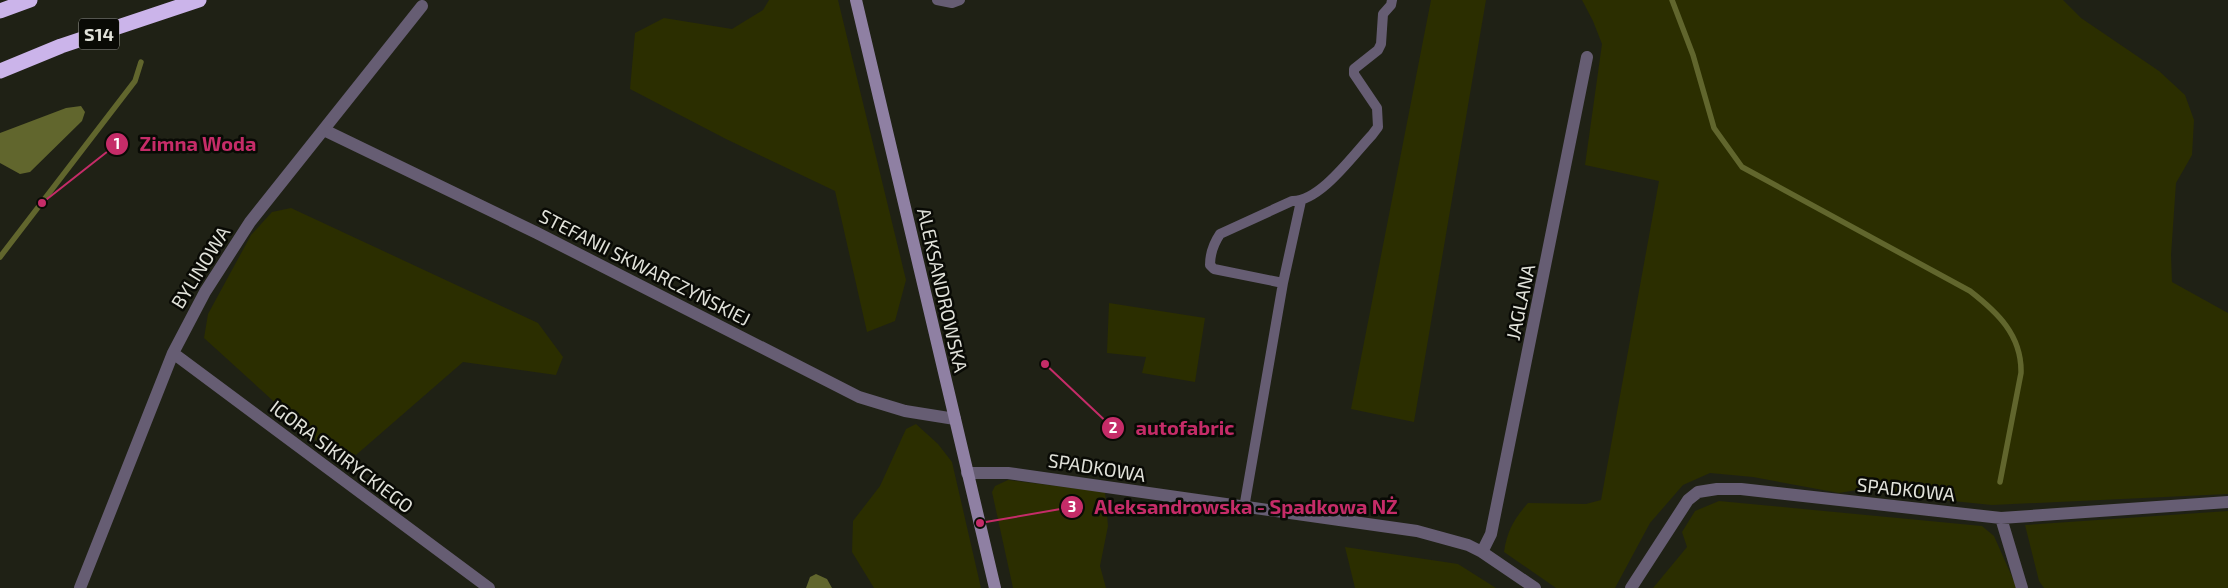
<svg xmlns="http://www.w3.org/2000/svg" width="2228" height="588" font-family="'Exo 2',sans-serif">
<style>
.green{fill:#2b2e00}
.water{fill:#61662d}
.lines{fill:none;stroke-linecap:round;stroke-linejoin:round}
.stream{stroke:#61662d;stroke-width:5.5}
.lane{stroke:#665d73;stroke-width:10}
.street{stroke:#665d73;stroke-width:12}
.secondary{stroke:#8f80a3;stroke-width:12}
.highway{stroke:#cbb4ea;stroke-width:15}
.labels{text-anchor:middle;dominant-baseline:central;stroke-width:5;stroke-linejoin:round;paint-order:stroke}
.shield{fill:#090a05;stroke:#a0a19a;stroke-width:1}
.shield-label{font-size:18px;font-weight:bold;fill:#e1e2da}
.street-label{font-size:19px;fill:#e1e2da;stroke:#090a05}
.leader{fill:none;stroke:#c52c68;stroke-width:2}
.callout-dot{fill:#c52c68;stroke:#090a05;stroke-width:2}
.mark-label{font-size:15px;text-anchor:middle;font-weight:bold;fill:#fff}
.callout-label{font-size:20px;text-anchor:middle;font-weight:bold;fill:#c52c68;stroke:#090a05;stroke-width:5;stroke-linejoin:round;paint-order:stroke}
</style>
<rect width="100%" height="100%" fill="#1f2115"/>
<path class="green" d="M769,0H838L906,280L895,321L867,332L835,191L726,139L630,89L635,33L664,18L732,29L763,10Z
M1431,0H1486L1414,422L1351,409Z
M1582,0H2063L2081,18L2159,71L2185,95L2194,120L2192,155L2176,183L2171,255L2172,282L2228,313V494L1992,505L1893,495L1874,481H1865L1863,489L1839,493L1753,477L1710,473L1683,485L1650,523L1615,588H1556L1504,552C1507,531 1514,519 1528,503L1586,504L1601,500L1659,181L1585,165L1602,44L1593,21Z
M291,208L538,323L563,357L556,375L463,362L356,455L316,440L204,338L208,314L251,235L272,212Z
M1109,303L1205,318L1195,382L1142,373L1146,357L1107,353Z
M916,424L938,444L952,462L981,588H874L852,552L853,521L880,486L906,429Z
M1008,480L1105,492L1108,526L1100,566L1106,588H1013L992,492L995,486Z
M1719,501L1982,526L1994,536L2017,588H1653L1687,547L1682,532L1695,511Z
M2228,511V588H2044L2039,581L2025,525Z
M1345,547L1458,564L1496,588H1355Z"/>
<path class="water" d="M81,106L85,112L82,121L30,172L20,174L0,163V133L66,108Z
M816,574L827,579L832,588H806L810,577Z"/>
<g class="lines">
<path class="stream" d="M1672,0L1693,55L1714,128L1742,167L1970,291C1997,312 2022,335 2021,373L2000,482
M0,257L135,81L141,62"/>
<path class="lane" d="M937,0L952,3L960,0
M1283,283L1214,269L1210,265C1210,254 1214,243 1220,234L1292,201C1320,202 1353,155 1372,135L1378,127L1377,108L1354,74V69L1378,50L1381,44L1383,14L1391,5L1392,0
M1244,508L1283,283L1301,201"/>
<path class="street" d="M324,130L537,233L859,397L905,411L955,419
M173,353L489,588
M967,473H1008L1417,531L1468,545L1482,552L1535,588
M2001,518L2022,588
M1482,552L1491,534L1587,57
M80,588L173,353L205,292L250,222L422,6
M1631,588L1688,500L1698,492L1717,489H1741L2001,518L2228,502"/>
<path class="secondary" d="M856,0L995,588"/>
<path class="highway" d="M0,11L30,0
M0,71L61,46L199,0"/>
</g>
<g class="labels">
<rect class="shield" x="79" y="18.5" width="40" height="31" rx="4"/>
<g class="shield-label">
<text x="99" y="34">S14</text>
</g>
<g class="street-label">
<text transform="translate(200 267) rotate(-58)">BYLINOWA</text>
<text transform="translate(645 267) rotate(27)">STEFANII SKWARCZYŃSKIEJ</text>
<text transform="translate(943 290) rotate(77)">ALEKSANDROWSKA</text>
<text transform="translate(1520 302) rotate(-78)">JAGLANA</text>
<text transform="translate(342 456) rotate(37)">IGORA SIKIRYCKIEGO</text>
<text transform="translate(1097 467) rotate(9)">SPADKOWA</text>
<text transform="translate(1906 489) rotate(6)">SPADKOWA</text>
</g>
</g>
<path class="leader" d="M42 203L117 144M1045 364L1113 428M980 523L1072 507"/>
<g class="callout-dot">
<circle cx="42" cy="203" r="5"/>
<circle cx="1045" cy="364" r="5"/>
<circle cx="980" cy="523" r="5"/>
<circle cx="117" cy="144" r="12"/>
<circle cx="1113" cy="428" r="12"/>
<circle cx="1072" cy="507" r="12"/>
</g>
<g class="mark-label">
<text x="117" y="149">1</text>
<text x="1113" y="433">2</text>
<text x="1072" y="512">3</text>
</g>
<g class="callout-label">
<text x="198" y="151">Zimna Woda</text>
<text x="1185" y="435">autofabric</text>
<text x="1246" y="514">Aleksandrowska - Spadkowa NŻ</text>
</g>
</svg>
